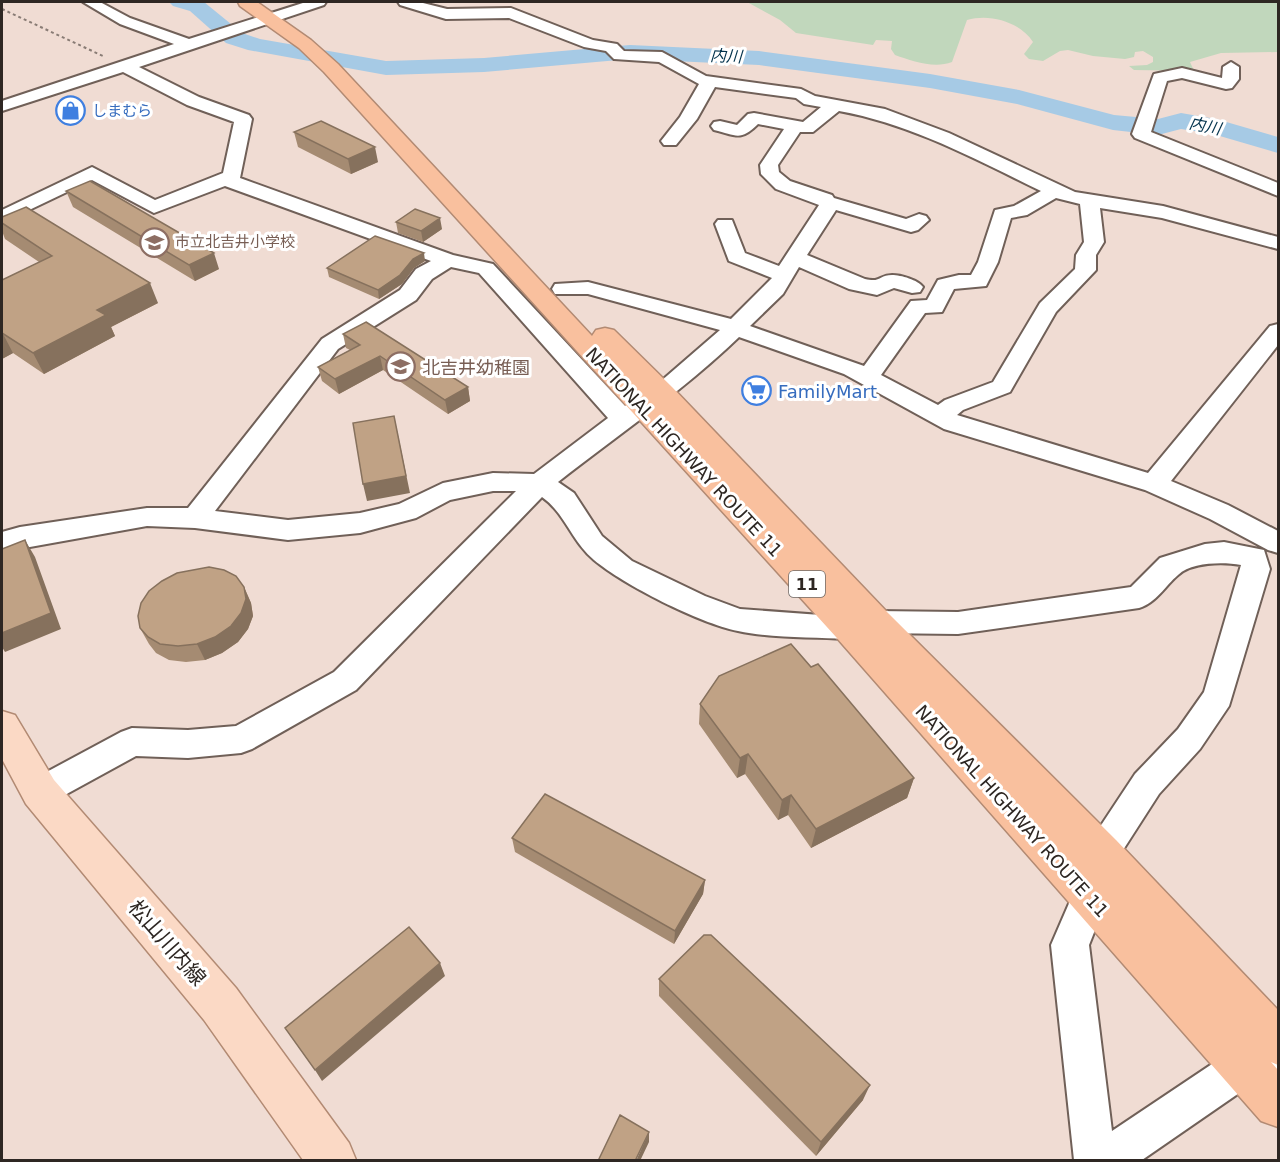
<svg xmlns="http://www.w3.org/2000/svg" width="1280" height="1162" font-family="'DejaVu Sans','Noto Sans JP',sans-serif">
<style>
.green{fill:#c1d7bc}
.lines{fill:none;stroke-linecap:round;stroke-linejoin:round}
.river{fill:#a6cae5;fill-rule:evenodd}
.minor-casing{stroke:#706058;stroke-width:4}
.major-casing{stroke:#b28a73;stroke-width:3}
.highway-casing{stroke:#b28a73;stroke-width:3}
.path{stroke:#897c75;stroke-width:2;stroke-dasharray:3 3;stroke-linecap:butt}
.minor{fill:#fff;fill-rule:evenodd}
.major{fill:#fbd9c5;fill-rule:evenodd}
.highway{fill:#f9c09e;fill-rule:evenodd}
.wall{fill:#a58b72}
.shaded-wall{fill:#86715d}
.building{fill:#c0a285;stroke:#86715d;stroke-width:1.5}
.labels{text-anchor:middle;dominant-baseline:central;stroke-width:6;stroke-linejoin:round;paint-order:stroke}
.far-shop-label{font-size:15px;fill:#366cbe;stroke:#fff;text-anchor:start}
.far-education-label{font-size:15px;fill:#785e54;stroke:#fff;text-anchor:start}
.far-water-label{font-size:16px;font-style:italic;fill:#02324c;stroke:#fff}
.shield{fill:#fff;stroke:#6d6865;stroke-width:1.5}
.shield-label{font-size:16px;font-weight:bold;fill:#2e2723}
.education-label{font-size:18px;fill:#785e54;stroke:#fff;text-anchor:start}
.shop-label{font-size:18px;fill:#366cbe;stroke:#fff;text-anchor:start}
.street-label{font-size:18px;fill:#2e2723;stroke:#fff}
.near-street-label{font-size:21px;fill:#2e2723;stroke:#fff}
</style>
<rect width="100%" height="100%" fill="#f0dcd3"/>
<path class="green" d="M747,2H1278V52L1221,53L1190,62L1194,71L1134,70L1129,66L1147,65L1153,62V57L1143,51L1135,52L1134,57L1125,59L1093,56L1068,50L1060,51L1043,61L1029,59L1024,54L1033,42C1020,22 990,13 967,20L952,62C934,69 912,61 895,55L891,49L892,41L876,40L873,45L796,33L780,20Z"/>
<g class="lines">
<path class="river" d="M169,2H204L242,33L260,39L386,61L484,58L630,45L759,51L930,74L1019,90L1114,115L1158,119L1181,113L1216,119L1278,137V153L1213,134L1181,129L1158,135L1113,130L1017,104L930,88L759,65L630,59L484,72L386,75L248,50L226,43L190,11L173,6Z"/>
<defs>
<path id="minor" d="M83,2H100L130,18L189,39L306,2H326L324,5L139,67L199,97L249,115L252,119L240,178L453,255L493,264L625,406L653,388L720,330L588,294H555L552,289L555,284L588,282L731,319L772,278L729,261L715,224L718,220H732L745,253L779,266L819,205L776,189L761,174L760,165L784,129L758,124C740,142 736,135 714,130L711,126L714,122L720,121L737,125L748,114L754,113L803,122L821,107L804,104L796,98L715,87L697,119L676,145H664L661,141L680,117L699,84L659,62L614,59L606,51L584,47L509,18L446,19L400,5L398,2H419L447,9L511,8L593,40L617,44L624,51L662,52L706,76L801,89L815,96L885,109L949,133L1075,192L1163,206L1278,237V249L1162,218L1100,208L1104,242L1096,255V270L1056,312L1010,392L963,410L957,415L1148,473L1270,326L1278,324V345L1171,481L1228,505L1278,531V553L1268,550L1210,519L1145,490L944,429L844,374L739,337C683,391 619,434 558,482L574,493L602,536L632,561L705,596L740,609L848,617L858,620L863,628L858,636L848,639C814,637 770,638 738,631C699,623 624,585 594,560C572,542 565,513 542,497L356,690L252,749L241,753L188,758L136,756L52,802L40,807L28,802L23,792L28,782L121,732L132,728L188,730L236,726L334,672L516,491H493L450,500L416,518L360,533L288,540L195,528L147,526L2,552V532L20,527L147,508H188L322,339L400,290L416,269L431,261L225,186L154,213L92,180L2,223V210L92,167L155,200L223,173L234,122L187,105L123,72L2,111V101L174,44L120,24ZM839,111C911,124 975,159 1041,191L1014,206L995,210L978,262L971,275H959L938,280L927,300L911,301L864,366L750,326L783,294L799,267L849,289L877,295L894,288L912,293L920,292L923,287C918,280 901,275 892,275C879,275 881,283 865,279L807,255L836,210L911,232L918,230L929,220L926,216L919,214L906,219L834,198L832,195L790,181L779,172L778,165L800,132H813ZM1056,198L1080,204L1084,242L1076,255L1075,269L1040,303L993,382L945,400L938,405L881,375L925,313L942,312L954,289L986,286L998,262L1011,218L1027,215ZM451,267L479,273L608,418L534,474L493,473L443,483L399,504L360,513L288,520L215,511L338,349L416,300L432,279Z
M1231,62L1239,67V79L1232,88L1226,89L1182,78L1167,81L1151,132L1278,183V196L1135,138L1132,134L1154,74L1182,68L1222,78L1223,67Z
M1224,542L1264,550L1270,569L1229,706L1200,749L1159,794L1114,864L1102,869L1090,864L1085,853L1090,842L1135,774L1178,729L1204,692L1241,565C1223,562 1192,562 1178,575C1165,586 1156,603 1139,608L958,634L876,633L866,630L861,622L866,614L876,611L958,612L1131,587L1160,558L1205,544Z
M1090,880L1103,885L1108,897L1089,945L1112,1131L1230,1052L1278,1028V1069L1258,1080L1142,1160H1074L1051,945L1077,885Z"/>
<path id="major" d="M2,711L15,715L54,780L236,988L349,1143L356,1160H303L204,1020L26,804L2,759Z"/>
<path id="highway" d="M238,2H257L311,40L338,64L592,336L596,330L605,328L614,330L672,387L888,613L1116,840L1278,1010V1065L1271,1062L1278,1070V1127L1261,1121L836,637L324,72L299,48L240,6Z"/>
</defs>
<use href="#minor" class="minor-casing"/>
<use href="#major" class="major-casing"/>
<use href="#highway" class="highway-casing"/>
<path class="path" d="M2,9L103,56"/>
<use href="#minor" class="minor"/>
<use href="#major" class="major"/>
<use href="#highway" class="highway"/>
</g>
<path class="wall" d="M294,132L378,162L351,174L298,147Z
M66,191L219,269L195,281L73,207Z
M2,217L158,303L111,327L115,336L44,374L13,353L2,359V280L39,262L5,239L2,231Z
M396,222L442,229L423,242L398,233Z
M425,261L414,268L402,284L379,299L329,277L327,268Z
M343,334L468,387L470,401L448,414L383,370L339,394L322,381L318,367L350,350L346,348Z
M244,587L251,603L253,616L248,629L238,642L222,653L205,660L186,662L169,660L156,653L149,644L140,628Z
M811,667L914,778L907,798L811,848L788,815L778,820L745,774L737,778L699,724L700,704Z
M512,838L705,880L703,894L674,944L515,852Z
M659,979L863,1100L816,1156L659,996Z"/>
<path class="shaded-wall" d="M375,147L378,162L351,174L348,159Z
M440,218L442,229L423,242L421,231Z
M214,253L219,269L195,281L189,265Z
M424,253L425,261L414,268L402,284L379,299L378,290L413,259Z
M150,283L158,303L111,327L115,336L44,374L33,353L97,310Z
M2,332L13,353L2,359Z
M380,356L383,370L339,394L335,379Z
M468,387L470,401L448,414L445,400Z
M394,416L410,493L367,501L363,484Z
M25,540L35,557L61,629L5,652L2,647V633Z
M244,587L251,603L253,616L248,629L238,642L222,653L205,660L197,644Z
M748,754L745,774L737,778L740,758Z
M914,778L907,798L811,848L816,829Z
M791,795L788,815L778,820L782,800Z
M705,880L703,894L674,944L675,931Z
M440,963L445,976L322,1081L315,1070Z
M870,1085L863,1100L816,1156L821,1142Z
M649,1132V1142L640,1161H636Z"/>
<path class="building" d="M321,121L375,147L348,159L294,132Z
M90,181L214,253L189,265L66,191Z
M26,207L150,283L97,310L106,315L33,353L2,333V280L52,256L2,223V217Z
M415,209L440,218L421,231L396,222Z
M375,236L424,253L413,259L400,275L378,290L327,268Z
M366,322L468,387L445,400L380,356L335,379L318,367L360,345L343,334Z
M394,416L406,476L363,484L353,423Z
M25,540L51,613L2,633V549Z
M209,567L224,570L236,576L244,587L246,599L241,613L231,626L215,637L197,644L178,646L160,644L148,637L140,628L138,616L141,603L149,591L162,581L177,573Z
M791,644L811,667L818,664L914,778L816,829L791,795L782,800L748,754L740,758L700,704L719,676Z
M545,794L705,880L675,931L512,838Z
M409,927L440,963L315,1070L285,1028Z
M704,935H711L870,1085L821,1142L659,979Z
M620,1115L649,1132L636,1159L639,1161H598Z"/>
<defs>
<symbol id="shop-ring" viewBox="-11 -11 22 22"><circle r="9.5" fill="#fff" stroke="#3f7fe0" stroke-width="1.5"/><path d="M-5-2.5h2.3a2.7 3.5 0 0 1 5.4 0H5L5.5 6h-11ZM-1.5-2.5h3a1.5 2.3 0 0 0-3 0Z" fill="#3f7fe0"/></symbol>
<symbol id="school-ring" viewBox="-11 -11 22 22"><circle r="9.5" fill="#fff" stroke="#8d6e63" stroke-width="1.5"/><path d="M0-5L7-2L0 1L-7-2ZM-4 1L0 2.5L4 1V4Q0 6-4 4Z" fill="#8d6e63"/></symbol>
<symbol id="supermarket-ring" viewBox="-11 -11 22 22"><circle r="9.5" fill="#fff" stroke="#3f7fe0" stroke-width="1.5"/><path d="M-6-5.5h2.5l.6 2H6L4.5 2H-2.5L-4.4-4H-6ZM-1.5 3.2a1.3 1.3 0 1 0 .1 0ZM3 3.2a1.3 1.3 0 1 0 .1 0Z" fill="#3f7fe0"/></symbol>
</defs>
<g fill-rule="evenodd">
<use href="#shop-ring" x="54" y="94" width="33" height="33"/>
<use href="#school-ring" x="138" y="226" width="33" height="33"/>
<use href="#school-ring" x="384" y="350" width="33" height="33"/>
<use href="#supermarket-ring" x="740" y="374" width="33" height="33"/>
</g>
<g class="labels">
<g class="far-shop-label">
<text x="92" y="111">しまむら</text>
</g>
<g class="far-education-label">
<text x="175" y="242">市立北吉井小学校</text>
</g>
<g class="far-water-label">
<text transform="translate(726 56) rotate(3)">内川</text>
<text transform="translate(1205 126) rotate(11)">内川</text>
</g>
<rect class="shield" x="789" y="571" width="36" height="26" rx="4.5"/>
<g class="shield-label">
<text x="807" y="584">11</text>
</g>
<g class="education-label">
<text x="422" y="367">北吉井幼稚園</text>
</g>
<g class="shop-label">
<text x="778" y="391">FamilyMart</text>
</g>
<g class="street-label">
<text transform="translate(684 452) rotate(47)">NATIONAL HIGHWAY ROUTE 11</text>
<text transform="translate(1012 811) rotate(48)">NATIONAL HIGHWAY ROUTE 11</text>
</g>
<g class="near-street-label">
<text transform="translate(167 943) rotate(49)">松山川内線</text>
</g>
</g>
<rect width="1280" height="1162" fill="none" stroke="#2e2723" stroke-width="6"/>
</svg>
